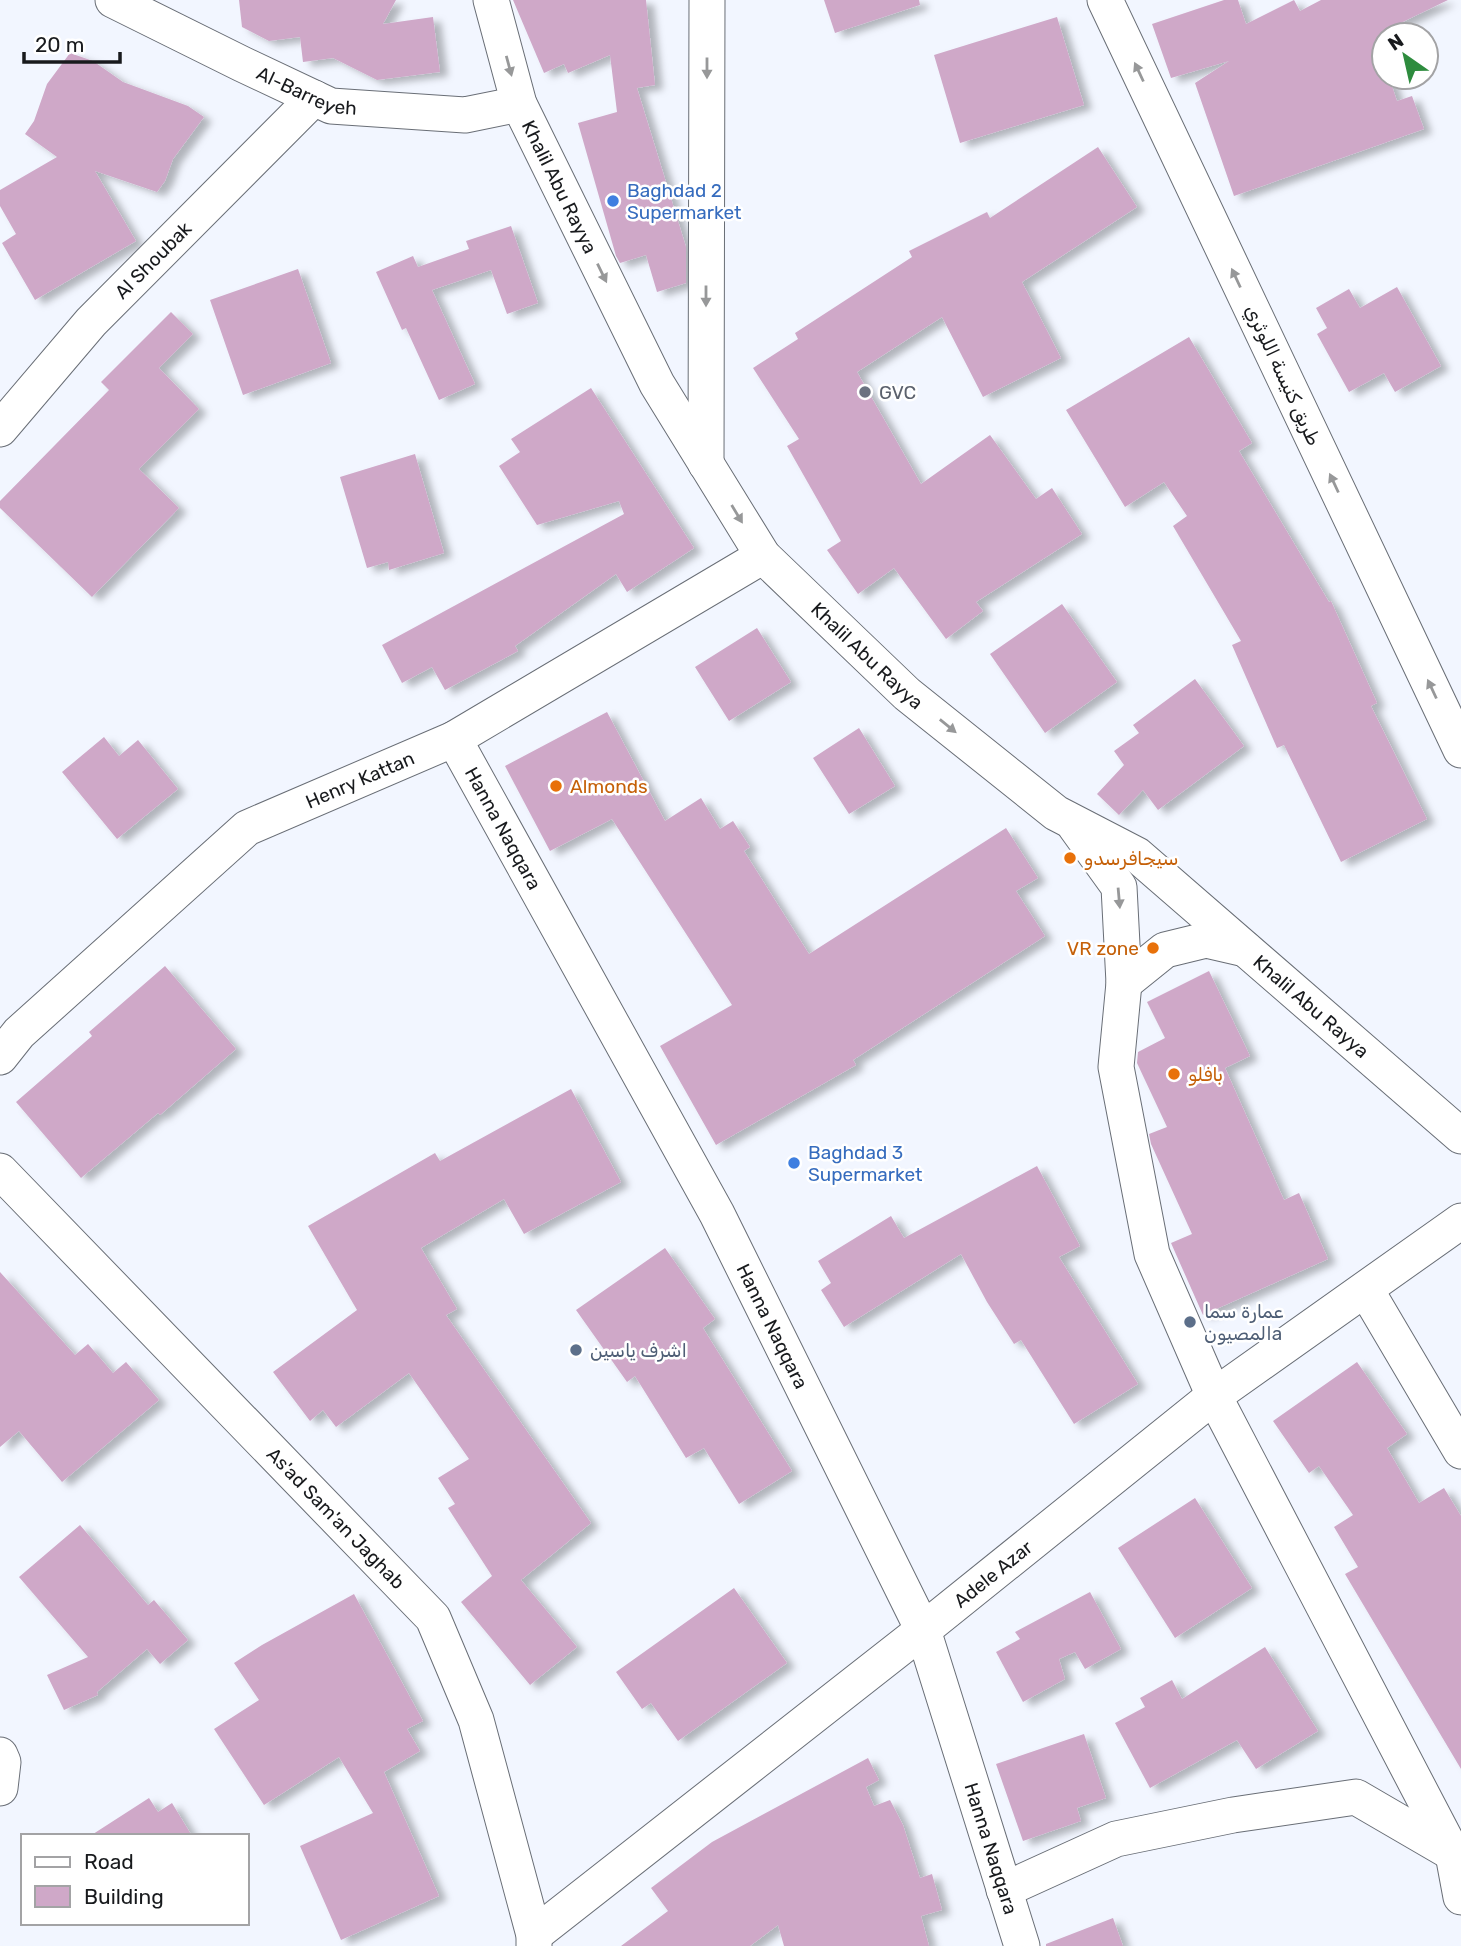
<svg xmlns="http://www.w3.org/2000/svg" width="1461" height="1946" font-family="Rubik,Vazirmatn,sans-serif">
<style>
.building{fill:#cfa8c8;filter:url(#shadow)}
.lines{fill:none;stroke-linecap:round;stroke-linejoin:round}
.street-casing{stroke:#696e76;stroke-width:37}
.street{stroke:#fff;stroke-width:35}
.oneway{fill:#979899}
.shop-dot{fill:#3f7fe0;stroke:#fff;stroke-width:2.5}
.worship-dot{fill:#6b7280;stroke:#fff;stroke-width:2.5}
.food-dot{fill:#e8710a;stroke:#fff;stroke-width:2.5}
.service-dot{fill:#5c6f8a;stroke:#fff;stroke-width:2.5}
.labels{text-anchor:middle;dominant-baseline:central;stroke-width:5;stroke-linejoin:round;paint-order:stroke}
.street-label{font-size:19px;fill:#181a1d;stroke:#fff}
.shop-label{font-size:19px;fill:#366cbe;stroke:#fff;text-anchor:start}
.worship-label{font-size:19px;fill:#5b616d;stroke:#fff;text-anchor:start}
.food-label{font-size:19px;fill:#c56008;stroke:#fff;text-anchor:start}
.service-label{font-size:19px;fill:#4e5e75;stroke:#fff;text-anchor:start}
</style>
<defs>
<filter id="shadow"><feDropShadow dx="8" dy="4.5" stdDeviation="3.5" flood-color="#0004"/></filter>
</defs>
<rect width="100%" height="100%" fill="#f2f6ff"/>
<path class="building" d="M239,0H396L383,24L433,17L440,72L377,80L333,58L303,62L300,37L269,41L242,27Z
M513,0H646L655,85L637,88L686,247V283L657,292L646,255L620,263L616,256L578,123L617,112L610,55L568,73L564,64L544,73Z
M824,0H919L920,5L835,33Z
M1224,0H1238L1246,24L1294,0L1300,11L1321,0H1448L1384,31V77H1389L1397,101L1412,96L1424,129L1234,196L1195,83L1229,61L1171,78L1152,24Z
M1057,17L1084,105L960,143L934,55Z
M70,53L93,61L123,82L188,106L204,117L173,159L165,181L157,192L95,171L136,241L35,300L2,243L16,234L0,206V190L57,157L25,134L34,121L47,84Z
M1098,147L1137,207L1022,282L1061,358L983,397L942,317L857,372L921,484L990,435L1036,499L1052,488L1082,534L976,602L983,611L946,639L894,568L858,594L827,550L841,541L787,446L799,439L753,368L798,339L795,333L912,257L909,251L987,212L990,218Z
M511,226L538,303L507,314L491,270L432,290L475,384L439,400L406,328L402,330L376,272L413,256L418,267L469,249L466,241Z
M298,269L331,363L243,395L210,300Z
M1397,287L1441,366L1395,392L1384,373L1349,392L1317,334L1327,328L1316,308L1349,289L1360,308Z
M171,312L193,334L159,368L199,409L139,469L179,508L92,597L0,508V501L109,390L101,382Z
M1189,337L1252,443L1239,451L1329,602L1331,601L1377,703L1371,706L1427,819L1341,862L1284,745L1277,748L1232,645L1241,641L1173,526L1187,516L1164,482L1125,507L1066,410Z
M591,388L694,548L627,592L616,574L515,646L518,651L445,690L432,667L402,683L382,645L624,514L619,501L537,525L499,466L520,452L511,439Z
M415,454L444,553L389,570L388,562L367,568L340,477Z
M1062,604L1117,682L1045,733L990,654Z
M757,628L791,682L729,721L695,667Z
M1195,679L1244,746L1158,810L1143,790L1119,815L1097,794L1124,765L1114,751L1139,733L1133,725Z
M607,712L665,821L701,798L720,829L733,821L750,847L744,851L809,954L1006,828L1038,878L1016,891L1045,936L853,1060L856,1065L716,1145L660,1046L732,1005L612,819L550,851L505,766Z
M859,728L895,786L849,814L813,758Z
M104,737L119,756L138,740L178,789L117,839L62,772Z
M165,966L236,1049L160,1115L158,1113L81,1178L16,1102L92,1036L89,1032Z
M1209,971L1250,1056L1225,1068L1284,1200L1299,1193L1328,1259L1203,1315L1171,1243L1192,1234L1151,1144L1149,1134L1167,1127L1137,1063L1138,1052L1165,1038L1147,1002Z
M571,1089L621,1182L524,1234L504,1199L421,1248L457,1309L446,1315L591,1523L521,1580L577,1647L530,1685L461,1602L492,1576L448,1508L455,1504L438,1478L469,1459L409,1373L336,1427L323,1410L310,1421L273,1372L357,1310L308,1226L435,1153L440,1161Z
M1037,1166L1080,1246L1059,1257L1138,1384L1074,1424L1021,1340L1014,1344L987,1302L961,1254L844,1327L821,1290L831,1283L818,1261L891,1216L904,1238Z
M665,1248L715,1319L703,1328L792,1471L739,1504L704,1448L686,1458L635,1376L627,1382L576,1310Z
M0,1272L75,1355L88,1344L113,1373L126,1362L159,1400L62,1482L19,1431L0,1447Z
M1357,1362L1407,1434L1387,1448L1419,1503L1444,1488L1461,1516V1769L1345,1574L1358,1567L1334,1527L1353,1515L1319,1466L1309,1473L1273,1421Z
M1195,1498L1252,1588L1175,1638L1118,1548Z
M80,1525L148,1605L154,1600L188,1640L160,1664L147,1649L97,1692L98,1695L64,1710L47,1675L88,1657L19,1577Z
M734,1588L787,1663L678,1741L651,1703L642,1709L616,1672Z
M1090,1592L1121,1649L1085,1669L1075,1652L1059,1659L1065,1679L1023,1702L996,1652L1020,1639L1015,1632Z
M354,1594L423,1721L407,1729L420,1751L384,1772L439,1896L341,1940L300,1846L373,1813L339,1757L264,1805L214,1729L259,1700L234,1663L262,1645Z
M1265,1647L1318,1731L1256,1769L1237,1740L1150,1788L1115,1723L1145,1707L1140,1698L1172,1680L1182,1699Z
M1084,1734L1106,1798L1077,1808L1081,1821L1023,1841L996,1764Z
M868,1758L879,1780L866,1787L874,1806L890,1800L903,1825L920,1878L932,1874L942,1910L921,1916L929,1946H784L778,1925L750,1946H621L668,1911L651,1888L712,1842Z
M149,1798L158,1812L172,1803L192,1836H90Z
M1113,1918L1123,1946H1046V1944Z"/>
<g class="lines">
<defs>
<g id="street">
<path id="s1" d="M113,0L242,64L331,106L465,115L519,104"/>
<path id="s2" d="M491,0L519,104L657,384L763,556L907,694L1056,813L1137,855L1461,1136"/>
<path d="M1105,0L1461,750"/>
<path id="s3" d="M0,429L91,322L314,98"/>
<path d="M706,464L707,0"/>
<path id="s4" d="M454,739L717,1214L923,1630L1022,1946"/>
<path d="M1075,826L1119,887L1124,983L1116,1067L1152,1254L1214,1396L1453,1854L1461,1897"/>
<path d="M1124,983L1165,950L1206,940L1245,949"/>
<path id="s5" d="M0,1057L19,1033L247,828L454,739L763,556"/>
<path id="s6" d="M0,1171L433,1618L476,1720L534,1935V1946"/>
<path d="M1366,1290L1461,1451"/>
<path d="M0,1755L3,1762L0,1788"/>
<path d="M1004,1890L1116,1839L1233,1815L1356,1797L1454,1854"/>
<path id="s7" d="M534,1935L923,1630L1214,1396L1461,1221"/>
</g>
</defs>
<use href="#street" class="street-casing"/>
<use href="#street" class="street"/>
</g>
<defs><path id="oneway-solid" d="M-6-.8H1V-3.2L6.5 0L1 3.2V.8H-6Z" transform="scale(1.75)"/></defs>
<g class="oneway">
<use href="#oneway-solid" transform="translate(509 66) rotate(75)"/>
<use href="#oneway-solid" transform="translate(707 68) rotate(90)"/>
<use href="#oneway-solid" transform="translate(1139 72) rotate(-115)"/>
<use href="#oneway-solid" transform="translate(602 273) rotate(64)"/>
<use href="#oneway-solid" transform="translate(1236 278) rotate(-115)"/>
<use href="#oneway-solid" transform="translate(706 296) rotate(90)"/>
<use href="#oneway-solid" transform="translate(1334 483) rotate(-115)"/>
<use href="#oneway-solid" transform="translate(737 514) rotate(59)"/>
<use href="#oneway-solid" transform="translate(1432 689) rotate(-115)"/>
<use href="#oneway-solid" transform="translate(948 726) rotate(39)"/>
<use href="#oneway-solid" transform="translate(1119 898) rotate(85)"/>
</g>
<g class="shop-dot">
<circle cx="613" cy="201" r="7"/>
<circle cx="794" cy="1163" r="7"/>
</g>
<circle class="worship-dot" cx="865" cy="392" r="7"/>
<g class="food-dot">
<circle cx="556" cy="786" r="7"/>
<circle cx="1070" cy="858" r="7"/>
<circle cx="1153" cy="948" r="7"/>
<circle cx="1174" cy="1074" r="7"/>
</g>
<g class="service-dot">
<circle cx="1190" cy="1322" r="7"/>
<circle cx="576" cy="1350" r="7"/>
</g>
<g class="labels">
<g class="street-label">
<text stroke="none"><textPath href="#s1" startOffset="215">Al-Barreyeh</textPath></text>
<text stroke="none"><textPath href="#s2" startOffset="200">Khalil Abu Rayya</textPath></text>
<text stroke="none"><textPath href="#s3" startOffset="228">Al Shoubak</textPath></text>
<text transform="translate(1283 375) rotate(65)">طريق كنيسة اللوثري</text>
<text stroke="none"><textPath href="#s2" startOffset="766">Khalil Abu Rayya</textPath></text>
<text stroke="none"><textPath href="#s5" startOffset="460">Henry Kattan</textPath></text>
<text stroke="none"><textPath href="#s4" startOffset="102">Hanna Naqqara</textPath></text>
<text stroke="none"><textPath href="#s2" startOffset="1334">Khalil Abu Rayya</textPath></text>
<text stroke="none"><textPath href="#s4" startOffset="668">Hanna Naqqara</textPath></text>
<text stroke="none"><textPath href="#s6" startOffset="483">As'ad Sam'an Jaghab</textPath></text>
<text stroke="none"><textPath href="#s7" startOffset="584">Adele Azar</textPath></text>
<text stroke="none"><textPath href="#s4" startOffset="1236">Hanna Naqqara</textPath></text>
</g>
<g class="shop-label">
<text x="627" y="190">Baghdad 2<tspan x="627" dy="22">Supermarket</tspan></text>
<text x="808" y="1152">Baghdad 3<tspan x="808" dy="22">Supermarket</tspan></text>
</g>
<g class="worship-label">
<text x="879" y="392">GVC</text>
</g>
<g class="food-label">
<text x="570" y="786">Almonds</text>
<text x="1084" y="858">سيجافرسدو</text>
<text x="1139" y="948" text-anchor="end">VR zone</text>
<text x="1188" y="1074">بافلو</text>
</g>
<g class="service-label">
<text x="1204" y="1311">عمارة سما<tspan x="1204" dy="22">المصيونa</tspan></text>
<text x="590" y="1350">اشرف ياسين</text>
</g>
</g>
<rect x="21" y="1834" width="228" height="91" fill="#ffffff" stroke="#a3a3a5" stroke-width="2"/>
<rect x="35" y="1857" width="35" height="10" fill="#ffffff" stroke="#a3a3a5" stroke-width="2"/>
<text x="84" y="1869" font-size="21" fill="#181a1d">Road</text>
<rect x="35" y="1886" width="35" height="21" fill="#cfa8c8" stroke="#a3a3a5" stroke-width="2"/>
<text x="84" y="1904" font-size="21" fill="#181a1d">Building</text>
<g transform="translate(1405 56) rotate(326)"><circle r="33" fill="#ffffff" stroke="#a3a3a5" stroke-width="2"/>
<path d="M0-5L12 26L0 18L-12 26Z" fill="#2e8c3e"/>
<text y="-10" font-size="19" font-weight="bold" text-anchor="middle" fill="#181a1d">N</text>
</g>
<path d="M24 52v10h96v-10" fill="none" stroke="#181a1d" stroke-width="3.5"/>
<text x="35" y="52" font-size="21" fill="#181a1d" stroke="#ffffff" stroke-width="5" paint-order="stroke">20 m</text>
</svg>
